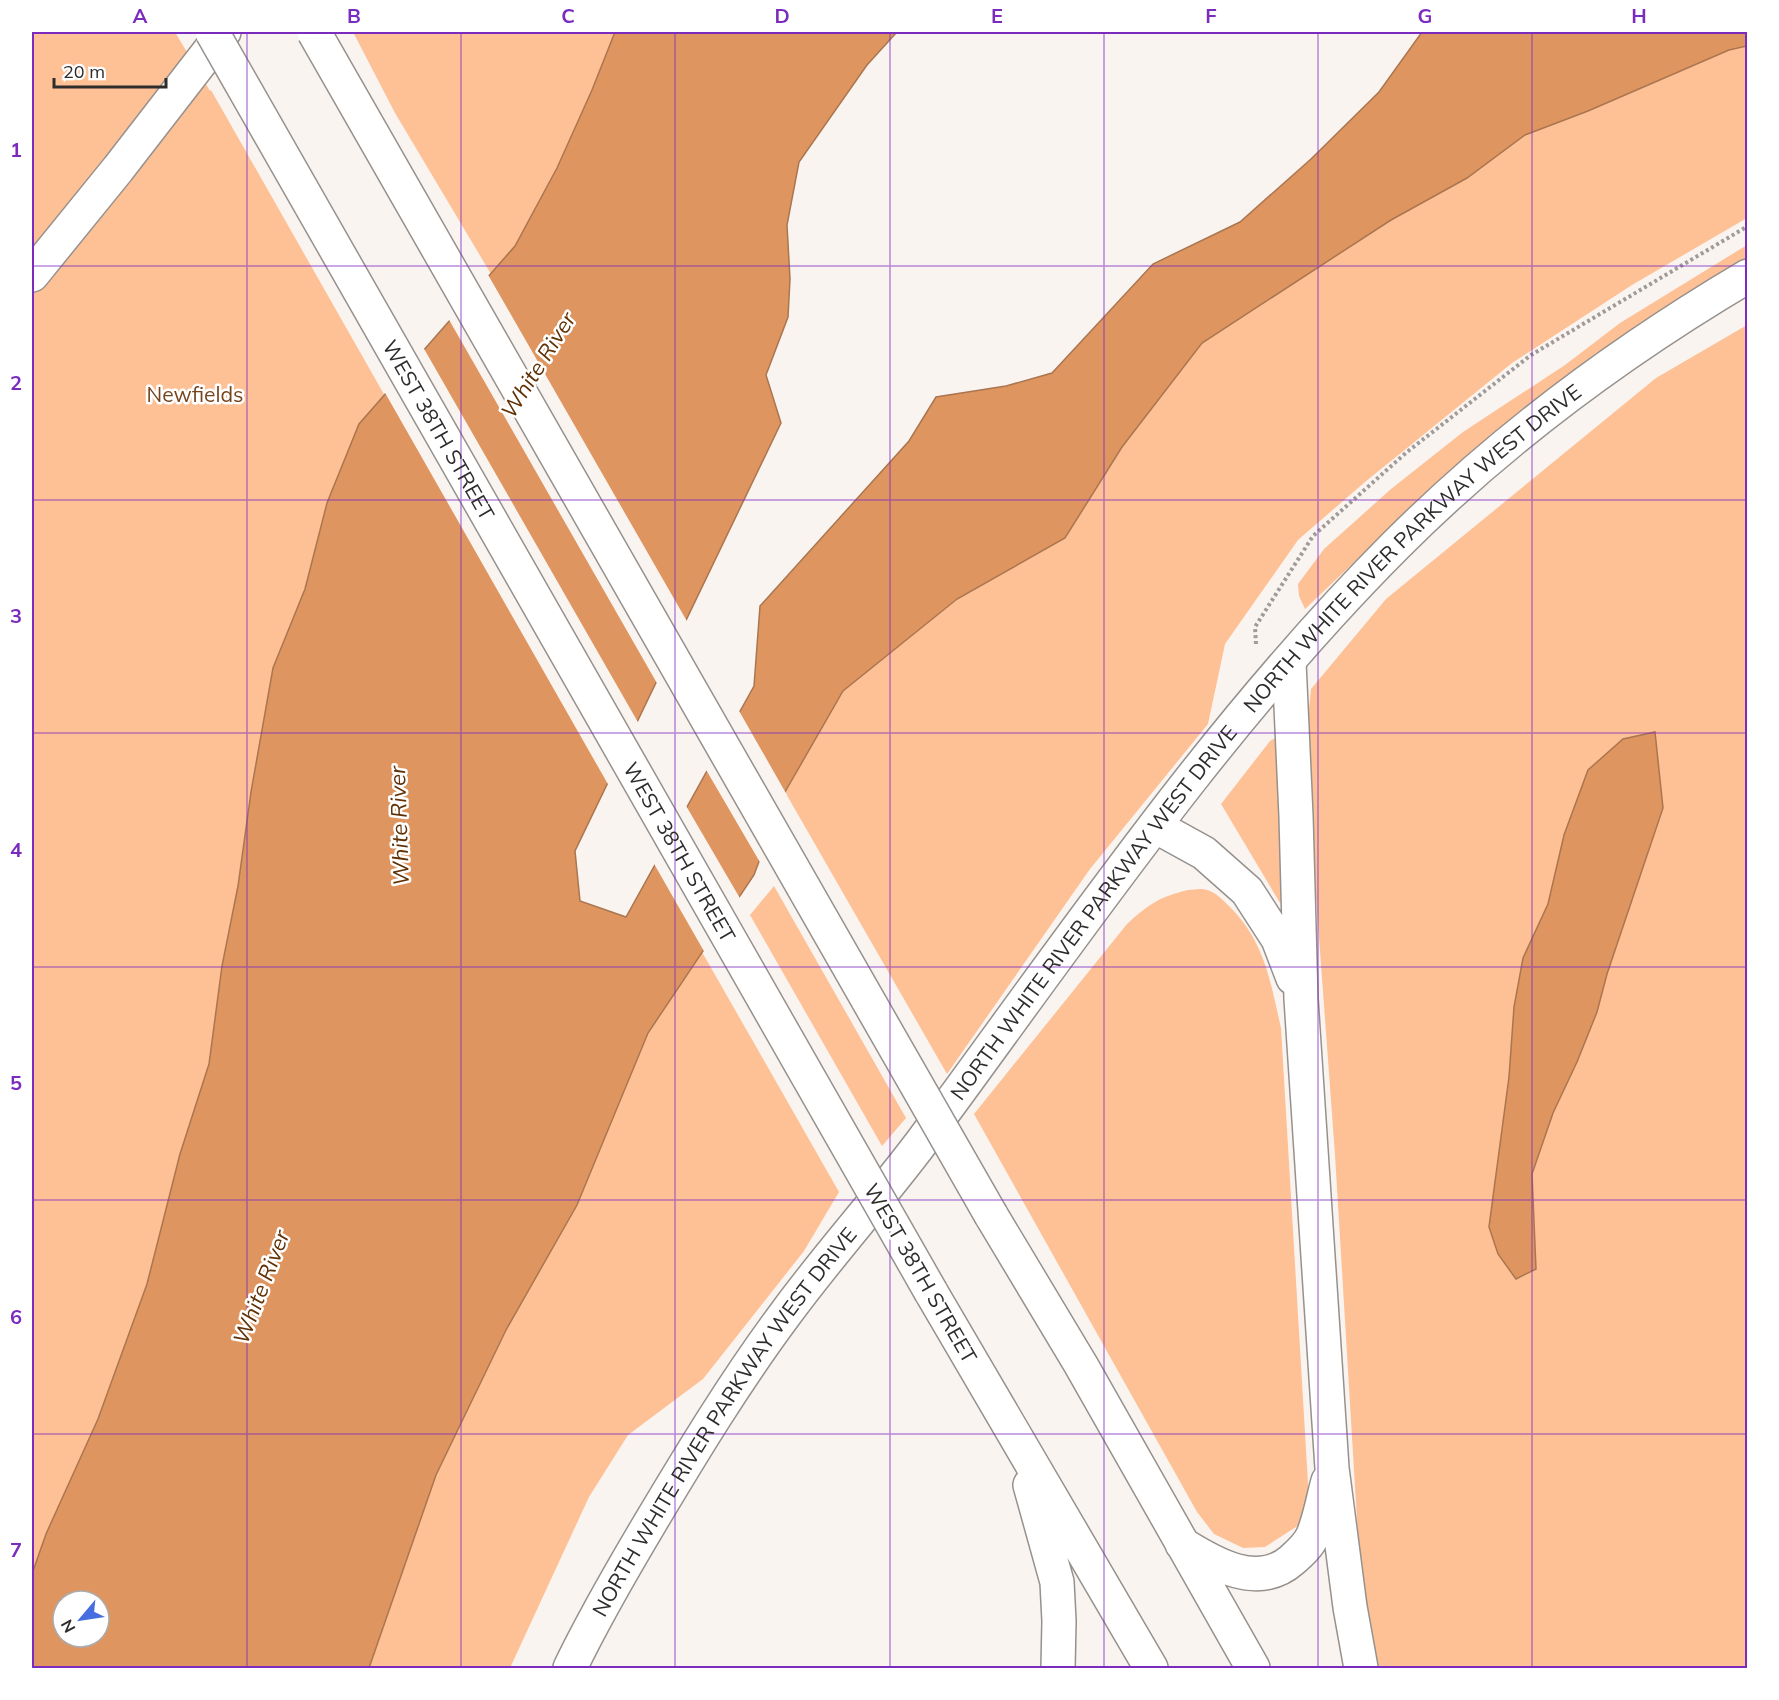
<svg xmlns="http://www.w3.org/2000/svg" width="1779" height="1700" font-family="Mulish,sans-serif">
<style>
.green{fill:#fec095}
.water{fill:#df955f;stroke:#aa7650;stroke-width:1.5;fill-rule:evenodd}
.pier{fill:#faf4f1}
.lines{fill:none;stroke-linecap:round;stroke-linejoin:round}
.minor-casing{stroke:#96918d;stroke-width:36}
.major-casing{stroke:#96918d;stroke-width:36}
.path{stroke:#9f9b99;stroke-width:4;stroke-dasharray:3 3;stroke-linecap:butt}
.minor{stroke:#fff;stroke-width:33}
.major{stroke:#fff;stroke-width:33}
.major-bridge-casing{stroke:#96918d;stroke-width:36;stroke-linecap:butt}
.major-bridge{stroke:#fff;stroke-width:33}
.grid{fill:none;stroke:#7b2cbf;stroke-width:1.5;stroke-opacity:0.55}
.labels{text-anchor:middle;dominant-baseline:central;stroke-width:5;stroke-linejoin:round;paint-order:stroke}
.park-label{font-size:21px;fill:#76451e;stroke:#fff}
.street-label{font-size:21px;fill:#2f2d2c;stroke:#fff}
.water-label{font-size:22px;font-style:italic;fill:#613105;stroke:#fff}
.neatline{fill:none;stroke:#7b2cbf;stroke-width:2}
.grid-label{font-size:20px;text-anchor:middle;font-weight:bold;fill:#7b2cbf}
</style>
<rect width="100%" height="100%" fill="#faf4f1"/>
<path class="green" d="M32,32H175L210,91L211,90L385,396L327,503L305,589L273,668L251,792L238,886L222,966L209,1064L180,1154L147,1284L98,1419L46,1534L32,1574Z
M353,32H615L592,90L557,168L515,246L491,274L395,113Z
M1747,46V218L1632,285L1512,363L1365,482L1298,540L1225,644L1208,724L1090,869L947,1074L785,792L843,691L957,599L1065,538L1122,447L1202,343L1391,220L1467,178L1525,135L1588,111L1729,50Z
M1747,245V258L1713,278L1595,354L1529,408L1450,476L1366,551L1305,609L1299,596L1298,584L1324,549L1391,489L1463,432L1565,365L1620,323Z
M1747,325V1668H1376L1362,1603L1335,1155L1305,747L1311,689L1386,599L1656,378Z
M1277,737L1285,902L1280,903L1221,804L1270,741Z
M774,886L906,1118L882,1146L750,915Z
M1188,890C1193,890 1201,888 1207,890C1215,892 1223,900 1229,906C1265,942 1270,980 1281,1028L1309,1500L1307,1510L1299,1525L1265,1547L1243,1548L1214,1534L1197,1512L974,1114L1127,924C1149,904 1159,897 1188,890Z
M702,952L839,1192L804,1251L703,1379L628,1435L589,1497L510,1668H369L436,1475L506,1330L577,1205L648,1033Z"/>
<path class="water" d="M615,32H897L867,65L799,162L787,225L790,279L788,317L766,375L781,423L575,851L580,901L626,917L754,686L760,606L909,441L936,397L1006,386L1052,373L1153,264L1240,222L1311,159L1379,92L1422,32H1747V46L1729,50L1588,111L1525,135L1467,178L1391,220L1202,343L1122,447L1065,538L957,599L843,691L785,792L754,875L648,1033L577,1205L506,1330L436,1475L369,1668H32V1574L46,1534L98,1419L147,1284L180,1154L209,1064L222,966L238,886L251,792L273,668L305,589L327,503L359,424L515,246L557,168L592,90ZM63,1601H99V1637H63Z
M1655,732L1663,808L1607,974L1597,1012L1577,1062L1553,1113L1532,1174L1536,1269L1516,1279L1498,1254L1489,1227L1509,1077L1514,1007L1523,958L1548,904L1564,835L1588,770L1623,739Z"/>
<path class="pier" d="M487,273L688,623L658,685L448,318Z
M423,347L639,724L609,786L384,391Z
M738,709L787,795L761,864L705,768Z
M685,804L741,900L705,953L653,862Z"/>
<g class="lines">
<defs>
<g id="minor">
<path id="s1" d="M570,1668C594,1618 622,1570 650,1523C693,1451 736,1380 786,1313C830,1253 880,1198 924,1139C1074,936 1217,724 1396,545C1500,441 1621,351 1748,276"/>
</g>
<path id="major" d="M32,275L118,169L224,32
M1289,662L1296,816L1301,999L1332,1468L1350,1607L1361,1668
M1155,826L1204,853L1247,891L1278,939L1293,978
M991,1215L1081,1365L1253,1668
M931,1292L1151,1668
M1030,1485L1057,1582L1059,1621L1058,1668
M1182,1544C1214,1564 1258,1590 1292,1560C1300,1553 1309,1545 1313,1535C1320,1518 1323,1499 1328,1481"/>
</defs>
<use href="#minor" class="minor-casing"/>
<use href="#major" class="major-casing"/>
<path class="path" d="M1256,644L1255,627L1313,536L1407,452L1531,355L1748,226"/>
<use href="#minor" class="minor"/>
<use href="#major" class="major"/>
<defs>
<g id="major-bridge">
<path id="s2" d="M212,32L931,1292"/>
<path d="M314,32L991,1215"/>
</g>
</defs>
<use href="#major-bridge" class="major-bridge-casing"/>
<use href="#major-bridge" class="major-bridge"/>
</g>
<path class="grid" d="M247,32V1668M461,32V1668M675,32V1668M890,32V1668M1104,32V1668M1318,32V1668M1532,32V1668M32,266H1748M32,500H1748M32,733H1748M32,967H1748M32,1200H1748M32,1434H1748"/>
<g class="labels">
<g class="park-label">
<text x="195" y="394">Newfields</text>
</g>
<g class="street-label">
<text stroke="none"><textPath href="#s2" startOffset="458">WEST 38TH STREET</textPath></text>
<text stroke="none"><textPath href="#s1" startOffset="1407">NORTH WHITE RIVER PARKWAY WEST DRIVE</textPath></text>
<text stroke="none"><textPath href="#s2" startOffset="944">WEST 38TH STREET</textPath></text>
<text stroke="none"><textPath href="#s1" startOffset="921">NORTH WHITE RIVER PARKWAY WEST DRIVE</textPath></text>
<text transform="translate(921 1273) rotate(60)">WEST 38TH STREET</text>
<text stroke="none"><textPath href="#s1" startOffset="291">NORTH WHITE RIVER PARKWAY WEST DRIVE</textPath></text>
</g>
<g class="water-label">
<text transform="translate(538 365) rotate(-58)">White River</text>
<text transform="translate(399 826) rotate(-92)">White River</text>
<text transform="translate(261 1287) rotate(-69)">White River</text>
</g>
</g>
<rect width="1779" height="1700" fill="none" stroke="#ffffff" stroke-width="66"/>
<g transform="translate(81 1619) rotate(241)"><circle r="28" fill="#ffffff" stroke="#acabab" stroke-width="1.5"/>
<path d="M0-4.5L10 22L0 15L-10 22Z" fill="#466ee0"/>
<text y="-9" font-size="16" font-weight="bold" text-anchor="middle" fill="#2f2d2c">N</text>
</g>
<path d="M54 78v9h112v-9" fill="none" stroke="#2f2d2c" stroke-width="3"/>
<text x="63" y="78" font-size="18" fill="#2f2d2c" stroke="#ffffff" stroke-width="4.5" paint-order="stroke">20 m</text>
<rect x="33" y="33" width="1713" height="1634" class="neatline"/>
<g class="grid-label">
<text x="140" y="23">A</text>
<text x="354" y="23">B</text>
<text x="568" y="23">C</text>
<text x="782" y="23">D</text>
<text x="997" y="23">E</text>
<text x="1211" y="23">F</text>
<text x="1425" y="23">G</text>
<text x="1639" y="23">H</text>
<text x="16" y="157">1</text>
<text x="16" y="390">2</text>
<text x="16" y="623">3</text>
<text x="16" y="857">4</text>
<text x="16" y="1090">5</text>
<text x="16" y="1324">6</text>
<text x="16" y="1557">7</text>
</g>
</svg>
